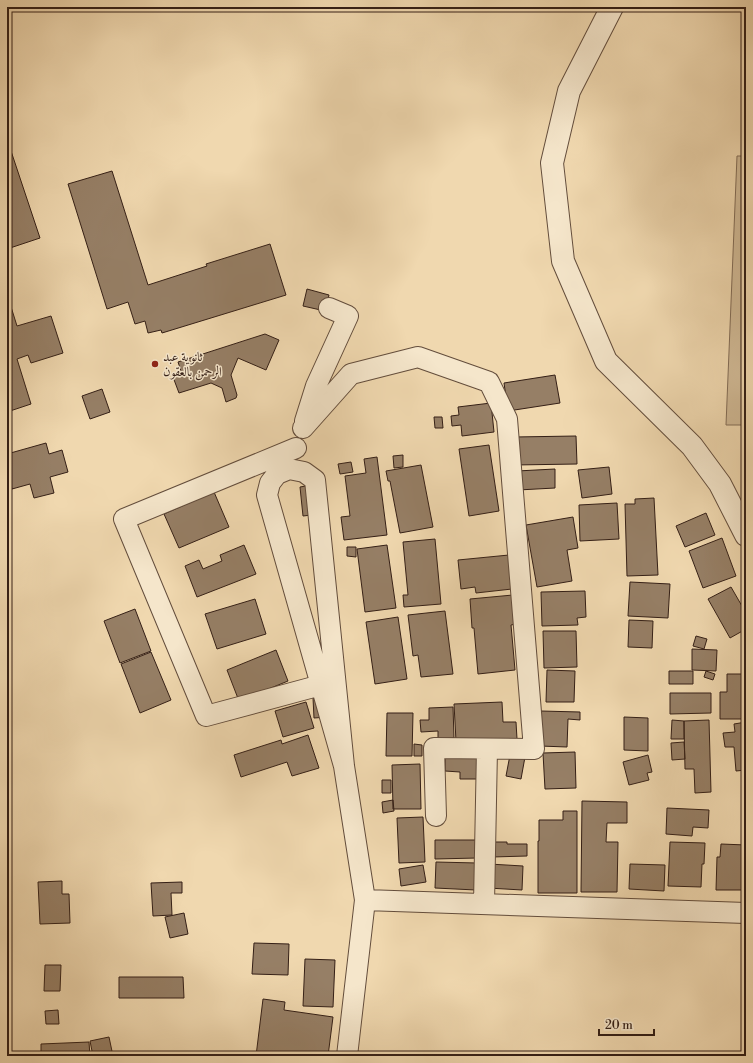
<svg xmlns="http://www.w3.org/2000/svg" width="753" height="1063" font-family="'Libre Bodoni',Amiri,serif">
<style>
.green{fill:#d0b995;stroke:#826c56}
.building{fill:#967f66;stroke:#341f16}
.lines{fill:none;stroke-linecap:round;stroke-linejoin:round}
.minor-casing{stroke:#634d3c;stroke-width:22}
.tertiary-casing{stroke:#634d3c;stroke-width:24}
.minor{stroke:#f5e6cb;stroke-width:20}
.tertiary{stroke:#f5e6cb;stroke-width:22}
.poi-dot{fill:#8f2418;stroke:#f5e6cb;stroke-width:1.5}
.labels{text-anchor:middle;dominant-baseline:central;stroke-width:3;stroke-linejoin:round;paint-order:stroke}
.poi-label{font-size:13px;fill:#341f16;stroke:#f5e6cb;text-anchor:start}
</style>
<rect width="100%" height="100%" fill="#f0d8af"/>
<filter id="stains"><feTurbulence type="fractalNoise" baseFrequency=".005" numOctaves="4"/><feColorMatrix values="0 0 0 0 .2 0 0 0 0 .09 0 0 0 0 .02 0 0 0 .5 -.17"/></filter>
<radialGradient id="worn" r=".72"><stop offset=".6" stop-color="#630" stop-opacity="0"/><stop offset="1" stop-color="#630" stop-opacity=".3"/></radialGradient>
<path class="green" d="M737,156H746V425H726Z"/>
<path class="building" d="M7,145H9L40,238L7,249Z
M112,171L148,285L207,266L206,264L270,244L286,295L162,333L161,330L148,333L145,321L135,324L128,302L107,309L68,184Z
M307,289L329,295L325,311L303,306Z
M7,294L17,326L51,316L63,353L31,363L28,355L17,359L31,404L7,412Z
M265,334L279,340L266,370L238,358L231,375L237,395L236,398L226,402L222,388L211,383L179,393L173,377L182,374L178,362Z
M555,375L560,403L508,411L504,383Z
M102,389L110,412L90,419L82,396Z
M491,403L494,432L462,436L461,425L452,426L451,416L459,415L458,407Z
M434,417H442L443,428H435Z
M576,436L577,464L514,465V437Z
M46,443L49,454L62,450L68,472L50,477L54,493L34,498L30,484L12,489L7,472V454Z
M489,445L499,511L469,516L459,449Z
M403,455V467L394,468L393,456Z
M377,457L387,535L344,540L341,517L350,516L345,476L366,473L364,459Z
M351,462L353,472L340,474L338,464Z
M421,465L433,527L400,533L390,481H388L386,471Z
M609,467L612,494L582,498L578,470Z
M555,469V488L518,490L517,471Z
M317,484L320,514L303,516L300,487Z
M214,492L229,527L179,548L164,514Z
M654,498L658,575L627,576L625,504H635V499Z
M617,503L619,539L580,541L579,505Z
M706,513L715,535L685,547L676,526Z
M573,517L578,548L567,550L572,581L537,587L526,525Z
M722,538L736,576L703,588L689,551Z
M435,539L441,604L404,607L403,595H408L403,542Z
M244,545L256,574L197,597L185,566L199,560L203,569L222,561L220,555Z
M387,545L396,608L365,612L357,549Z
M347,547H356V557L347,556Z
M509,555L512,589L476,593L475,587L461,589L458,560Z
M630,582L670,584L668,618L628,616Z
M731,587L746,613V629L730,638L708,599Z
M585,591L586,617L577,618L578,625L542,626L541,592Z
M513,595L516,624L511,625L515,670L478,674L474,628H472L470,599Z
M255,599L266,634L217,649L205,614Z
M135,609L151,651L120,663L104,621Z
M445,611L453,674L421,677L418,655L413,656L408,615Z
M398,617L407,679L375,684L366,622Z
M629,620L653,621L652,648L628,647Z
M543,631H576L577,667L544,668Z
M696,636L707,639L704,649L693,646Z
M692,649L717,650L716,671L692,670Z
M276,650L288,681L239,701L227,670Z
M151,652L171,700L140,713L121,664Z
M547,670L575,671L574,702H546Z
M669,671H693V684H669Z
M706,671L715,674L713,680L704,677Z
M727,674H746V719H720V692H727Z
M670,693H711V713L670,714Z
M327,697L328,717L314,718L313,698Z
M306,702L314,728L283,737L275,711Z
M502,702L503,722H516L517,739L456,741L454,704Z
M453,707L454,738L438,739V731L421,732L420,720H429V708Z
M541,711L580,712V720L568,719L567,747L540,746Z
M387,713H413L412,756H386Z
M624,717L648,718V751L624,750Z
M672,720L684,721V739H671Z
M709,720L711,792L695,793L694,769H685L684,721Z
M746,722V770L736,771L734,747H725L723,733L735,732L734,724Z
M308,735L319,768L292,776L287,762L241,777L234,755L281,740L282,744Z
M684,742L685,759L672,760L671,743Z
M414,744L422,745V756H414Z
M445,752H482V779H460V772L445,771Z
M575,752L576,788L545,789L543,753Z
M510,755L525,757L521,779L506,776Z
M648,755L652,772L647,773L649,780L629,785L623,762Z
M420,764L421,809H393L392,765Z
M382,780H391V793H382Z
M393,800L394,811L383,813L382,802Z
M582,801L627,802V823H607L606,842H618L617,892H581Z
M667,808L709,810L708,828L693,827L692,836L666,834Z
M563,811H577V893H538V841H539V820H563Z
M423,817L425,862L399,863L397,818Z
M435,840H476L477,858L435,859Z
M492,842H507V844H527V856L492,857Z
M670,842L705,843L704,864H702L701,887L668,886Z
M721,844L746,845V890H716L717,857H720Z
M436,862L477,863L476,890L435,888Z
M489,864L523,866L522,890L488,888Z
M630,864L665,865L664,891L629,889Z
M423,865L426,882L401,886L399,869Z
M62,881V894H69L70,923L40,924L38,882Z
M182,882V893H171L172,915L153,916L151,883Z
M184,913L188,934L170,938L165,917Z
M254,943L289,944L288,975L252,974Z
M305,959L335,960L333,1007L303,1006Z
M45,965H61L60,991H44Z
M119,977H183L184,998H119Z
M263,999L285,1002L284,1010L333,1017L328,1056H256Z
M58,1010L59,1024H46L45,1011Z
M109,1037L113,1056H93L90,1041Z
M89,1042L90,1056H41V1044Z"/>
<g class="lines">
<defs>
<path id="minor" d="M305,421L316,386L348,316L329,308
M303,428L351,374L418,357L489,382L507,419L534,749L434,748L436,816
M296,448L124,519L206,716L321,685
M344,766L267,495L270,483L277,474L289,469L304,472L315,480L344,766L365,900L347,1056
M365,900L746,913
M484,904L487,749"/>
<path id="tertiary" d="M612,7L569,91L552,163L563,261L606,361L692,446L720,484L746,535"/>
</defs>
<use href="#minor" class="minor-casing"/>
<use href="#tertiary" class="tertiary-casing"/>
<use href="#minor" class="minor"/>
<use href="#tertiary" class="tertiary"/>
</g>
<circle class="poi-dot" cx="155" cy="364" r="4"/>
<g class="labels">
<g class="poi-label">
<text x="163" y="357">ثانوية عبد<tspan x="163" dy="15">الرحمن بالعقون</tspan></text>
</g>
</g>
<rect width="753" height="1063" fill="none" stroke="#f0d8af" stroke-width="24"/>
<rect x="8" y="8" width="737" height="1047" fill="none" stroke="#341f16" stroke-width="2"/>
<rect x="12" y="12" width="729" height="1039" fill="none" stroke="#341f16"/>
<path d="M599 1029v6h55v-6" fill="none" stroke="#341f16" stroke-width="2"/>
<text x="605" y="1029" font-size="12" fill="#341f16" stroke="#f5e6cb" stroke-width="3" paint-order="stroke">20 m</text>
<rect width="100%" height="100%" filter="url(#stains)"/>
<rect width="100%" height="100%" fill="url(#worn)"/>
</svg>
